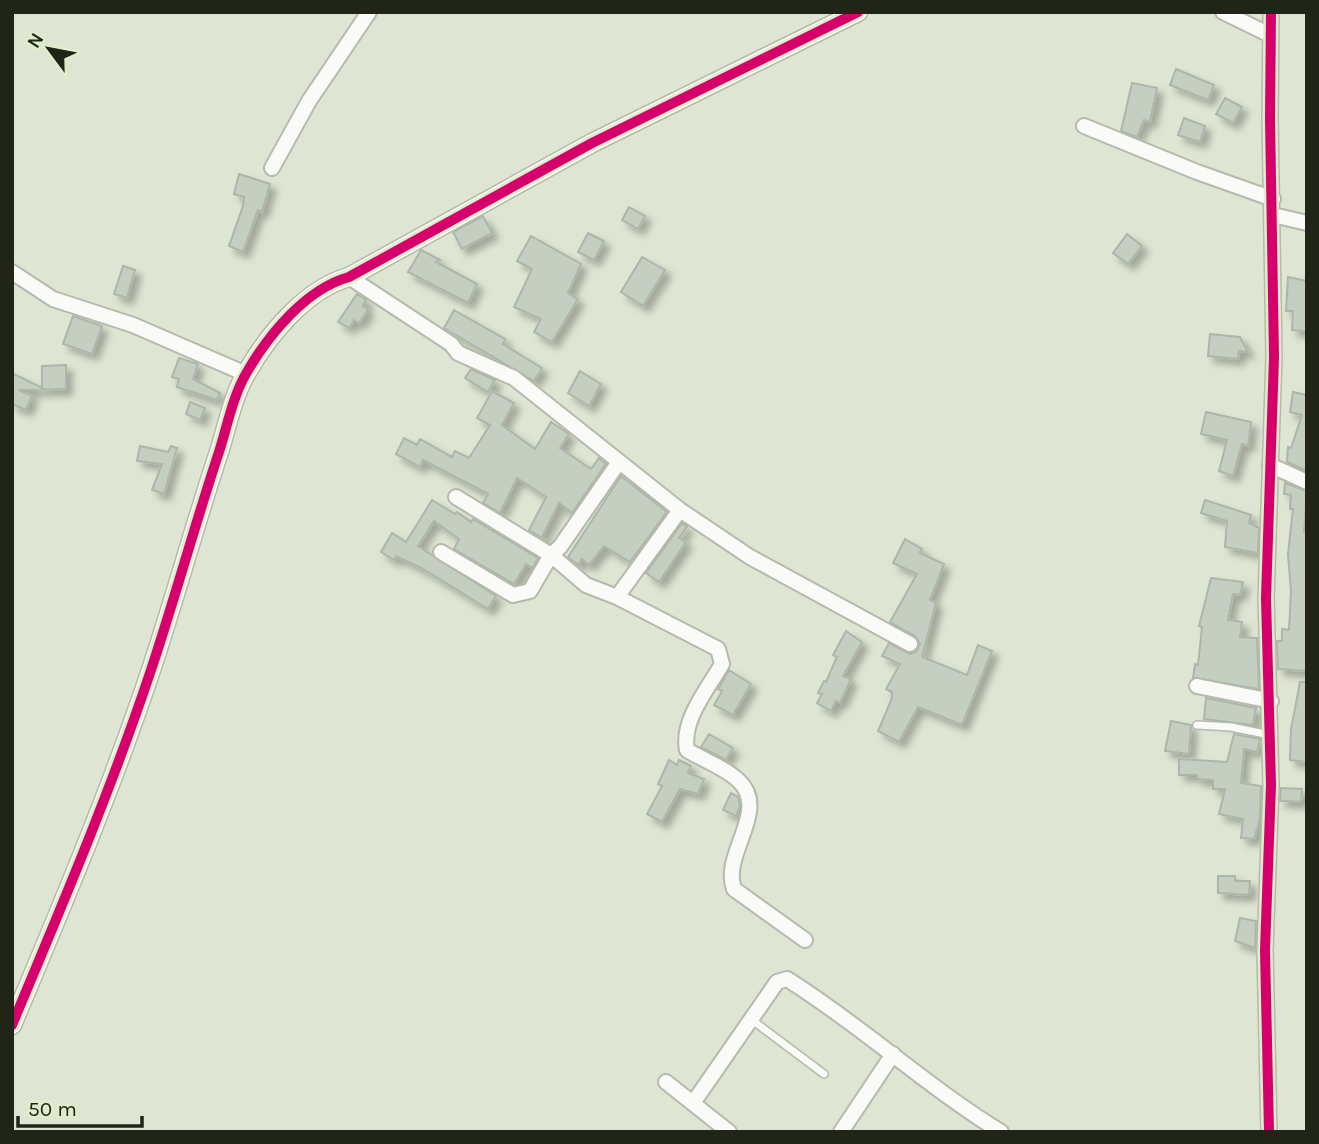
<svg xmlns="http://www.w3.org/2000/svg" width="1319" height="1144" font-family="Karla,sans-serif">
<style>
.building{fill:#c4cec1;stroke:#acb6a9;stroke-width:2;filter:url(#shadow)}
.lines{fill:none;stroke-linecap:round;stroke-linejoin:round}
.service-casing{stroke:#b5baac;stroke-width:10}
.minor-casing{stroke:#b5baac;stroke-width:18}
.tertiary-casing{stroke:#b5baac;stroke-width:21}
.service{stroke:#fafbf8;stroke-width:7}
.minor{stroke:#fafbf8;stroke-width:14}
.tertiary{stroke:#fafbf8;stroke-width:18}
.cycleway-casing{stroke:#dfedca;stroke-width:15}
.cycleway{stroke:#d6006c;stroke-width:10}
</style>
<defs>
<filter id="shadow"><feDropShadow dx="6" dy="6" stdDeviation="3.5" flood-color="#0004"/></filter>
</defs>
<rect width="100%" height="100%" fill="#dee5d2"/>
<path class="building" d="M1176,69L1214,85L1208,100L1170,85Z
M1132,83L1157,88L1150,122L1144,120L1137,137L1121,131Z
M1225,98L1242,107L1233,123L1216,114Z
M1184,118L1205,126L1200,142L1178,135Z
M239,174L270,184L262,212L258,210L243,252L229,246L243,206L244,197L234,194Z
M629,207L645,216L638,229L622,220Z
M483,216L492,233L462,249L453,232Z
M588,233L604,241L594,260L578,252Z
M1127,234L1142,246L1128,264L1113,253Z
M531,236L581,264L568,293L578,299L552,342L534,332L541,319L514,307L532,269L517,261Z
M421,250L440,260L436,262L477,284L468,303L408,272Z
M642,257L665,270L643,306L621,292Z
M123,266L135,270L127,298L114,294Z
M1288,277L1307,281V331L1292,330L1293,311H1286Z
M357,294L366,300L363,306L368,310L359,323L354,320L349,328L338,322Z
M454,310L505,339L503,344L542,368L534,381L444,328Z
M73,316L102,326L92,354L63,344Z
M1210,334L1240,337L1248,352L1239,351L1238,359L1208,356Z
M179,358L198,364L193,379L220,393L217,400L177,387L179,379L172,377Z
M66,365V389L19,390L32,396L26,410L12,404V373L42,388V366Z
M471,369L495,380L488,392L465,378Z
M580,371L601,384L589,406L568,393Z
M492,391L514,403L502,425L535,449L551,422L569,434L560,448L591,469L599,458L606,464L572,513L559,503L542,537L549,542L529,530L546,497L517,478L500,513L483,503L488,494L423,460L420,467L396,454L404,438L417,445L420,439L452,457L455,451L469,458L490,425L477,418Z
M1293,392L1307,395V471L1287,462L1288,447L1291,448L1302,415L1290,412Z
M190,402L205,408L200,420L186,414Z
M1206,412L1251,422L1248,446L1242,444L1233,476L1219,471L1227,440L1201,434Z
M140,446L168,452L171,446L177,448L164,494L152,490L162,464L137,461Z
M621,476L667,512L630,562L604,546L589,565L582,559L578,565L568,557Z
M1285,483L1307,491L1304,532H1307V671L1278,669L1277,641H1282V629L1289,630L1291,591L1288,554L1293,509H1290L1291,495L1284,494Z
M432,500L455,514L457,512L471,522L473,519L538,558L533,568L526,564L514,584L454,549L459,539L434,521L418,546L496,596L488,609L423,569L396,556L394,560L381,552L392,533L406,542Z
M1205,500L1251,515L1249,523L1259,528L1258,553L1225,547L1227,521L1201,513Z
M682,523L687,527L679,538L686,542L659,582L646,573Z
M905,539L922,549L920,553L944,564L930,600L936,603L922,657L967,675L978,645L992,651L962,725L918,707L899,742L878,731L892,698V692L886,689L900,664L882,656L889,643L910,654L916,652L920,644L915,636L890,622L917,574L893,563Z
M1211,578L1243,582L1240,595L1233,594L1228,620L1242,622L1240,637L1257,638L1259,689L1193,678L1195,664L1198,665L1202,627L1199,626Z
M846,631L862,642L843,676L851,679L840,703L836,701L831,711L817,703L822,694L818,693L824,681L826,682L837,657L833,655Z
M729,670L751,684L733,715L714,705L722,691L718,689Z
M1300,682H1307V762L1290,760L1291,729Z
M1206,698L1256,708L1253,725L1204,719Z
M1171,721L1191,725L1189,754L1165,751Z
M709,734L733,748L726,760L701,747Z
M1234,734L1260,739L1257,752L1244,749L1241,783L1261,786L1260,819L1254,839L1241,838L1243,819L1219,814L1225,789H1213V780L1197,779V775H1179V759L1227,762Z
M669,760L677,765L679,760L691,766L688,773L704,779L698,794L680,789L662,822L647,814L662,786L658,784Z
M1281,788L1302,789L1301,802L1280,801Z
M731,793L738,797L740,806L736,816L723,810Z
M1218,876H1235V881H1250L1249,895L1218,893Z
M1240,918L1256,921L1255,948L1235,941Z"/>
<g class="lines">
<defs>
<path id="service" d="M1197,725L1231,727L1270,735
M752,1020L824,1074"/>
<path id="minor" d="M1223,12L1270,35
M1084,126L1197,172L1273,199
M272,168L309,101L369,12
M1273,215L1307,223
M12,272L53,299L133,325L246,374
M349,277L451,344L458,353L514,378L680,510L750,557L910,644
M619,462L560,547L551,555L586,585L617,597L718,649L722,664C708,689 681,720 687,750C703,760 726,768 739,781C770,811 721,854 734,889L805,940
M1270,465L1307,482
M441,552L513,595L530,591L551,555L456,497
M617,597L680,510
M1197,686L1271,701
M666,1082L729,1132
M693,1103L777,982L787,979C862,1026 926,1086 1001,1132
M841,1132L893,1054
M1269,1132L1265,950L1271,785L1266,598L1274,357L1270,119L1271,12"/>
<path id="tertiary" d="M12,1025C61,908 111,790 151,670C175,598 195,524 219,452C227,427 233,395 247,372C269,334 306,289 349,277L592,143L858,12"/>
</defs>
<use href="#service" class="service-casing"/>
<use href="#minor" class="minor-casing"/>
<use href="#tertiary" class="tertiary-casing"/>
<use href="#service" class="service"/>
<use href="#minor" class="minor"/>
<use href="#tertiary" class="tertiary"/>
<defs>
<path id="cycleway" d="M12,1025C61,908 111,790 151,670C175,598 195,524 219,452C227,427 233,395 247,372C269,334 306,289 349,277L592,143L858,12
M1269,1132L1265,950L1271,785L1266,598L1274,357L1270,119L1271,12"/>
</defs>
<use href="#cycleway" class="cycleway-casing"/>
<use href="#cycleway" class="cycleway"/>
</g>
<rect width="1319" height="1144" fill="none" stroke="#202518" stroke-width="28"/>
<g transform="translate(49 49) rotate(302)" stroke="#dfedca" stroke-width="5" paint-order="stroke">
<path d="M0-5L12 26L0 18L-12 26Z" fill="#202518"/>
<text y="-10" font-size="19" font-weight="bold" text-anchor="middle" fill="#202518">N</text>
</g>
<path d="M18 1116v10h124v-10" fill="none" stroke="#202518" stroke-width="3.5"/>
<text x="28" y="1116" font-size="21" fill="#202518" stroke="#dfedca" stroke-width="5" paint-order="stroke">50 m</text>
</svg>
